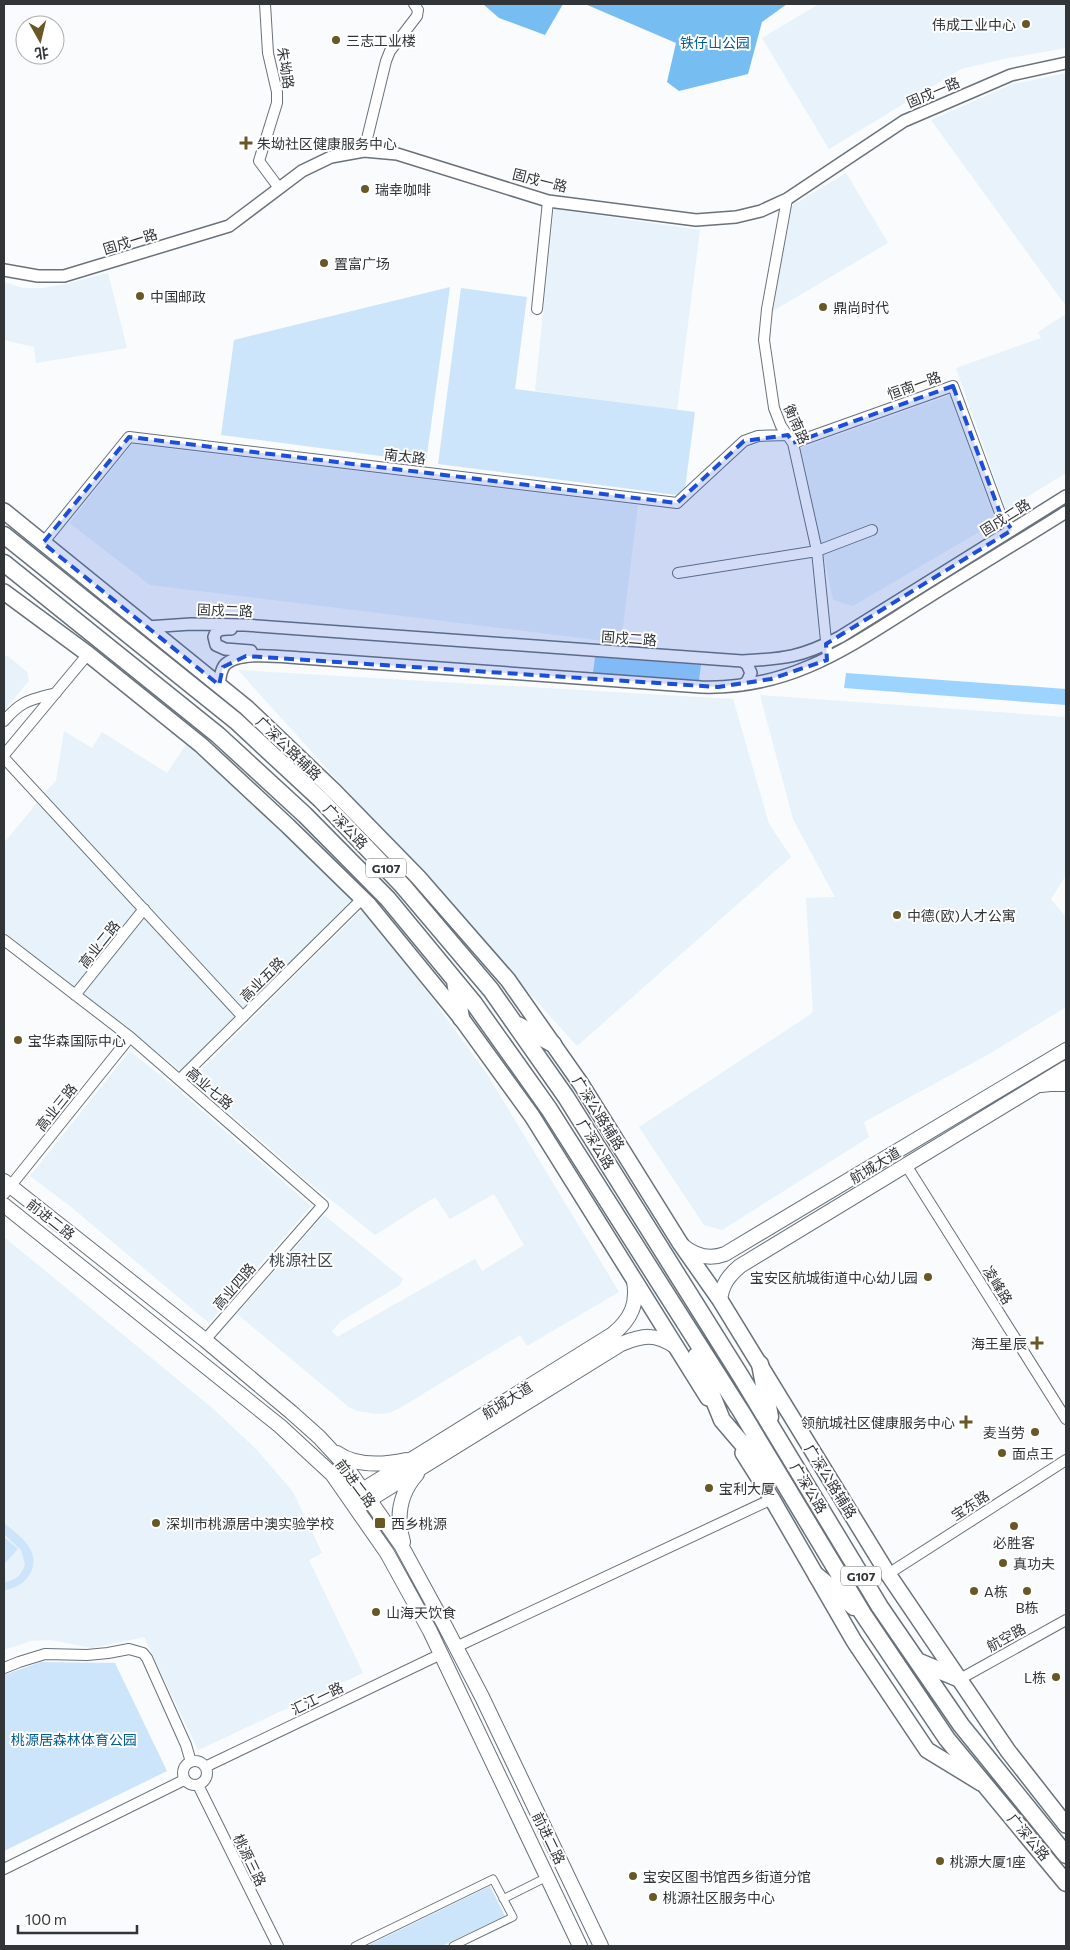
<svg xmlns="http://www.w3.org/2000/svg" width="1070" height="1950" font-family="Commissioner,'Noto Sans SC',sans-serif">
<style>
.built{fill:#e7f2fa}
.green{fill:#cce5fa}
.forest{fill:#76bdf2}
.water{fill:#9cd4ff}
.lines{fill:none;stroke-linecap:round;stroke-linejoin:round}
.pedestrian-casing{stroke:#69727a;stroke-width:9}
.minor-casing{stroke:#69727a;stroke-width:12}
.tertiary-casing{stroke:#69727a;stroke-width:14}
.secondary-casing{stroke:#69727a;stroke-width:16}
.primary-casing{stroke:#69727a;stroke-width:18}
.trunk-casing{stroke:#69727a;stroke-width:19}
.pedestrian{stroke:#fff;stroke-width:7}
.minor{stroke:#fff;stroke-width:10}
.tertiary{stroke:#fff;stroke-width:11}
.secondary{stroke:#fff;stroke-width:14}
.primary{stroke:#fff;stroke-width:15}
.trunk{stroke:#fff;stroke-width:16}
.marked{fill:#1d4ed8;fill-opacity:0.2;stroke:#1d4ed8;stroke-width:4;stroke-dasharray:10 6;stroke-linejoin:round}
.poi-dot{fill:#685825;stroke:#fff;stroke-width:2}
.labels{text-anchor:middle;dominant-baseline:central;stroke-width:4;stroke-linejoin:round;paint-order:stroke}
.shield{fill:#fff;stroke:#6f7274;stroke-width:1}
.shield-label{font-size:12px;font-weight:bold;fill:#313538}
.poi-label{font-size:14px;fill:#313538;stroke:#fff;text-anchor:start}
.park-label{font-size:14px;fill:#055d8e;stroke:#fff}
.street-label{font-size:14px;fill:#313538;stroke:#fff}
.quarter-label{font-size:16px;fill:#424a51;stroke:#fff}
</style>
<rect width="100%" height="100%" fill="#f9fbfd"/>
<path class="built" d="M819,4H1066V48L1003,59L961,69L829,149L762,38Z
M1066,73V306L931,120L1013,84Z
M846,173L888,243L771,312L790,207Z
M554,209L700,230L677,410L535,391Z
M108,273L127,348L36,363L34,347L4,340V282L23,288H43L66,284Z
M1066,314V473L1006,510L956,368L1041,338L1038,332Z
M950,395L996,522L853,606L833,600L801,448Z
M132,444L638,505L621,643L150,585L69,523Z
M4,656H8L27,672L29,681L4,710Z
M238,670L733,699L769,824L791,857L577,1046Z
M760,695L1066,717V875L1051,899L1066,918V1007L989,1054L864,1122L869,1137L722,1230L704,1225L639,1127L811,1014L813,1011L806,898L835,897L793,819Z
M64,731L92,748L102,732L167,773L187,743L194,748L354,899L243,1009L43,794L56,781Z
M37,803L137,910L74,987L4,932V843Z
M362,909L428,993L487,1074L619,1292L527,1346L520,1335L398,1409L389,1413L377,1414L357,1411L349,1407L237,1314L324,1215L403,1279L400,1285L341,1321L332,1331L337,1337L475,1259L482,1271L524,1245L494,1194L450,1219L435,1197L375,1235L300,1175L192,1079Z
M144,917L235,1016L181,1071L83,994Z
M130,1051L176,1088L311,1206L209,1323L70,1206L30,1176Z
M4,1237L211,1407L257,1450L293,1492L322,1553L309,1560L363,1673L198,1750L144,1637L92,1648L51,1640L31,1641L4,1650Z"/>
<path class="green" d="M450,287L426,462L221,435L234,340Z
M461,288L527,297L515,389L695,412L684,496L438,464Z
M4,1523C12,1530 21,1536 27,1544C43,1564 27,1587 5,1590L4,1582C15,1581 22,1575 25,1564L21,1550L4,1534Z
M4,1537L18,1549L6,1562L4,1560Z
M41,1662L115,1663L167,1771L4,1851V1675Z
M490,1886L505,1916L442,1946H367Z"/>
<path class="forest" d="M483,4H563L545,35L499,18Z
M585,4H787L762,22L748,74L679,91L667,82L676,43Z"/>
<path class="water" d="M595,657L701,665L699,680L593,673Z
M846,673L1066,689V705L844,688Z"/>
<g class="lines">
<defs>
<path id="pedestrian" d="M503,1899L547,1877
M355,1946L493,1879L513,1917L453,1946"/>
<path id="minor" d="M265,4L268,53L277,92V103L259,161L279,188
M364,151L386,61L390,51L417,16L418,10L414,4
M787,199L767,309L764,340L774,408L781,426L793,443L817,551L827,651
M537,309L548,201
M793,443L953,386L1000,513L1012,530
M43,543L129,437L677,503L744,441L758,436L788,435
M678,573L817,551L872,530
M4,721C22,700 30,700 56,693
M4,755L88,654
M4,758L243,1017
M4,940L130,1037L323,1205L205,1340
M75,995L144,909
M180,1079L362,899
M906,1165L1066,1419
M4,1194L130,1037
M888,1574L1066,1460
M456,1647L772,1499
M4,1668L19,1662L45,1654L87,1655L108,1653L129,1649L143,1653L147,1658L186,1745L191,1762
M960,1679L1066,1620
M183 1773a12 12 0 1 1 24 0a12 12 0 1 1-24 0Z
M205,1767L441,1654
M198,1785L278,1946
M4,1869L184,1780"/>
<path id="tertiary" d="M4,270L38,276H64L229,226L302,171L331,157L364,151L397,154L548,201L696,220L736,217L761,211L787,199L904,121L1011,75L1066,63
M147,627L191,624L245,625L742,661C784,659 802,657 840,637L1066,496
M231,629C223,629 217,628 214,637L216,645L225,649L251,651
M742,661L747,664L751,673L747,682L742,685
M219,685C220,679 220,672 224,666C237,650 283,657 302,658L701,687C794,690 853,644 927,598C973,569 1020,541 1066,512"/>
<path id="secondary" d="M1041,1085L1050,1084H1066
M4,1181L205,1340L291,1412L319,1437L345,1465L401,1545L444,1624L482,1697L601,1946
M4,1205L280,1426L332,1474L387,1553L430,1631L580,1946
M682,1245C695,1256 709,1260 725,1254L1066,1050
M720,1300C722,1285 728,1276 740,1266L1066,1068
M337,1453C357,1467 383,1465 406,1460
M356,1494L613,1334C631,1319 638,1304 634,1281
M361,1505L621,1344C643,1335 655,1333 676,1347
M403,1542C396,1517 399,1494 417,1474"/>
<path id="primary" d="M4,511L247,708L334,791L418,877L508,980L581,1084L680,1243L720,1300L888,1574L1008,1751L1066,1825
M4,592L88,654L201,745L288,826L368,904L461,1018L532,1116L708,1398
M743,1453L772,1499L854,1641L927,1750L981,1783"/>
<path id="trunk" d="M4,535L236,721L321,800L403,886L491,990L566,1097L740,1375L880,1607L961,1725L1066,1855
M4,563L218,735L305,815L388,899L473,1002L549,1109L742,1413L863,1614L947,1739L1066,1883
M455,981L461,1018
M518,1025L553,1044
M696,1356L722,1420L770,1476
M760,1364L770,1417
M817,1576L854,1607
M917,1661L960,1679"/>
</defs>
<use href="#pedestrian" class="pedestrian-casing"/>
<use href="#minor" class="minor-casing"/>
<use href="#tertiary" class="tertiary-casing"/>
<use href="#secondary" class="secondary-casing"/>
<use href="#primary" class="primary-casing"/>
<use href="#trunk" class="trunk-casing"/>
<use href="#pedestrian" class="pedestrian"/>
<use href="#minor" class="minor"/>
<use href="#tertiary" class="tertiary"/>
<use href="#secondary" class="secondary"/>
<use href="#primary" class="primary"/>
<use href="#trunk" class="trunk"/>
</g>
<path class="marked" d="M953,386L1000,513L1012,530L826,644L827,660L771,679L718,687L246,656L223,667L219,685L43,543L129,437L677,503L744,441L788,435L793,443Z"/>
<g class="poi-dot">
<circle cx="1026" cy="24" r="5"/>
<circle cx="336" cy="40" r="5"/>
<path d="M243.5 135.5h5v5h5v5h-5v5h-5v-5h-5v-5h5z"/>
<circle cx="365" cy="189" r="5"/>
<circle cx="324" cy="263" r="5"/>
<circle cx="140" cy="296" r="5"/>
<circle cx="823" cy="307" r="5"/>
<circle cx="897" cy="915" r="5"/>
<circle cx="18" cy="1040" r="5"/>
<circle cx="928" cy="1277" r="5"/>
<path d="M1034.5 1335.5h5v5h5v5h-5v5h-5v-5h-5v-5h5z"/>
<path d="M963.5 1414.5h5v5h5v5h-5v5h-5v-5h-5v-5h5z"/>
<circle cx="1035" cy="1432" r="5"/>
<circle cx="1002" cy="1453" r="5"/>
<circle cx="709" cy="1488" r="5"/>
<circle cx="156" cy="1523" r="5"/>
<rect x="374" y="1517" width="12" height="12" rx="2.5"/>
<circle cx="1014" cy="1526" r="5"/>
<circle cx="1003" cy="1563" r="5"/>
<circle cx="974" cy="1591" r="5"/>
<circle cx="1027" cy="1591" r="5"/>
<circle cx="376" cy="1612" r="5"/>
<circle cx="1056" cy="1677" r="5"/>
<circle cx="940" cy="1861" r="5"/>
<circle cx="633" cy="1876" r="5"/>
<circle cx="653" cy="1897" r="5"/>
</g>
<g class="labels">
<g class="shield">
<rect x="366" y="858.5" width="40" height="19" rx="4"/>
<rect x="841" y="1566.5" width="40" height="19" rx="4"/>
</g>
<g class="shield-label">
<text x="386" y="868">G107</text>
<text x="861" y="1576">G107</text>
</g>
<g class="poi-label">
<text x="1016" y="24" text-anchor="end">伟成工业中心</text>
<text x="346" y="40">三志工业楼</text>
<text x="257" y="143">朱坳社区健康服务中心</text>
<text x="375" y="189">瑞幸咖啡</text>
<text x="334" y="263">置富广场</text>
<text x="150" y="296">中国邮政</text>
<text x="833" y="307">鼎尚时代</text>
<text x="907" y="915">中德(欧)人才公寓</text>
<text x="28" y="1040">宝华森国际中心</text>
<text x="918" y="1277" text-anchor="end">宝安区航城街道中心幼儿园</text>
<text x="1027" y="1343" text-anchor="end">海王星辰</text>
<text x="955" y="1422" text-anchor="end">领航城社区健康服务中心</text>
<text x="1025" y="1432" text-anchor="end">麦当劳</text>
<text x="1012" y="1453">面点王</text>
<text x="719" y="1488">宝利大厦</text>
<text x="166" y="1523">深圳市桃源居中澳实验学校</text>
<text x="391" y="1523">西乡桃源</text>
<text x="1014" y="1542" text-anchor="middle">必胜客</text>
<text x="1013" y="1563">真功夫</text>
<text x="984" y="1591">A栋</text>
<text x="1027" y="1607" text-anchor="middle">B栋</text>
<text x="386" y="1612">山海天饮食</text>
<text x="1046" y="1677" text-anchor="end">L栋</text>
<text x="950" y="1861">桃源大厦1座</text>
<text x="643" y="1876">宝安区图书馆西乡街道分馆</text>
<text x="663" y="1897">桃源社区服务中心</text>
</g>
<g class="park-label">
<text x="715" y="42">铁仔山公园</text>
<text x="74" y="1739">桃源居森林体育公园</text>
</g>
<g class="street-label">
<text transform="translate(286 68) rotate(81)">朱坳路</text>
<text transform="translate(933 92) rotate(-23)">固戍一路</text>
<text transform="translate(540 180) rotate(14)">固戍一路</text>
<text transform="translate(130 241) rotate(-17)">固戍一路</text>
<text transform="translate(914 385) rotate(-20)">恒南一路</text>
<text transform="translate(797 424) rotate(66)">衡南路</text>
<text transform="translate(405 456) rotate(7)">南太路</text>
<text transform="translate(1005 517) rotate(-32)">固戍二路</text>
<text transform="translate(225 610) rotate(2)">固戍二路</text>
<text transform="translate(629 638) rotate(4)">固戍二路</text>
<text transform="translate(289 748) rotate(44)">广深公路辅路</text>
<text transform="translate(346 826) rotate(46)">广深公路</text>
<text transform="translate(99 944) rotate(-51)">高业二路</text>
<text transform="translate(262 979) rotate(-45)">高业五路</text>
<text transform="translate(210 1088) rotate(41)">高业七路</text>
<text transform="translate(56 1107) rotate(-51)">高业三路</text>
<text transform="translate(599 1113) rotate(58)">广深公路辅路</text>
<text transform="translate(596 1144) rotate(58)">广深公路</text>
<text transform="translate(875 1165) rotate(-31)">航城大道</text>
<text transform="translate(51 1219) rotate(38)">前进二路</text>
<text transform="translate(998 1285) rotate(58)">凌峰路</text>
<text transform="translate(234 1286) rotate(-49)">高业四路</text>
<text transform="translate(507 1400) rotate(-32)">航城大道</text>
<text transform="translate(831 1481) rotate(58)">广深公路辅路</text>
<text transform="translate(356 1483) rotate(53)">前进二路</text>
<text transform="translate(809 1488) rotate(59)">广深公路</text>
<text transform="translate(970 1505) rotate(-33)">宝东路</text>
<text transform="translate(1006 1637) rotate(-29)">航空路</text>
<text transform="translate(317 1698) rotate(-26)">汇江一路</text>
<text transform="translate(1029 1837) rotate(50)">广深公路</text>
<text transform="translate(549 1838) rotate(64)">前进二路</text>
<text transform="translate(250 1860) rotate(64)">桃源三路</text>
</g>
<g class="quarter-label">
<text x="301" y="1259">桃源社区</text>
</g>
</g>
<rect width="1070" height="1950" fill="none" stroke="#313538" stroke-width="10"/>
<g transform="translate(40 40) rotate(172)"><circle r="24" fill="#ffffff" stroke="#adaeaf"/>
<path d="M0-4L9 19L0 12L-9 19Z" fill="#685825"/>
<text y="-8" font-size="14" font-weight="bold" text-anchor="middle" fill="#313538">北</text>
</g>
<path d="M18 1925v8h119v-8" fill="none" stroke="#313538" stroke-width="2.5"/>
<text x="25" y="1925" font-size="15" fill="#313538" stroke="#ffffff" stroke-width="4" paint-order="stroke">100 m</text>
</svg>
